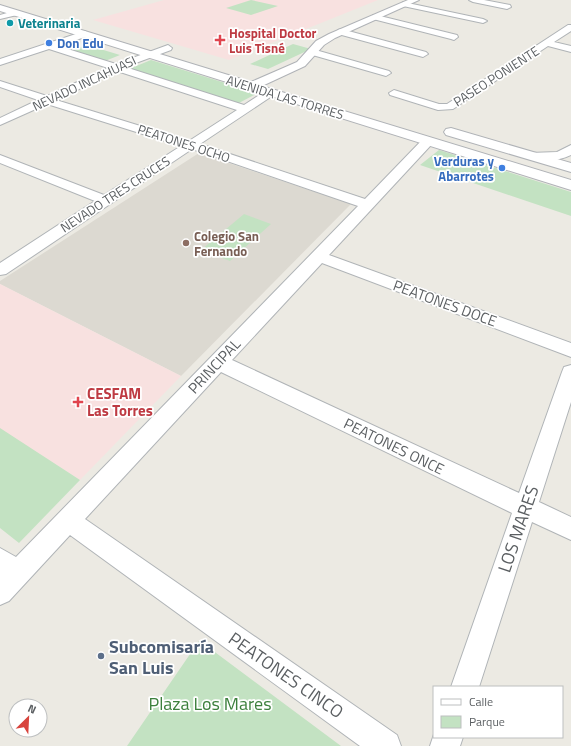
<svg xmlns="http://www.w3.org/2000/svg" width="571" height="746" font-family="'Titillium Web',sans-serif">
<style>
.education{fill:#dcd9d1}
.medical{fill:#f8e1e0}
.green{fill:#c3e2c2}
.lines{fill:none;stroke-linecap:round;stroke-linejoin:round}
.street-casing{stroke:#b0b4b7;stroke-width:2}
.secondary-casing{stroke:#b0b3b7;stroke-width:2}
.street{fill:#fff;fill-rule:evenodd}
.secondary{fill:#fff;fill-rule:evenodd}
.culture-dot{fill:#0f9aa8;stroke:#fff;stroke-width:1.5}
.health-dot{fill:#e0444e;stroke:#fff;stroke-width:1.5}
.shop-dot{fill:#3f7fe0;stroke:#fff;stroke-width:1.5}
.education-dot{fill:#8d6e63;stroke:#fff;stroke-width:1.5}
.service-dot{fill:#5c6f8a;stroke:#fff;stroke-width:1.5}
.labels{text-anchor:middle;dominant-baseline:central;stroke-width:3.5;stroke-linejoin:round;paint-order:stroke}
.far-culture-label{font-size:13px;font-weight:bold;fill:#0d838f;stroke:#fff;text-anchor:start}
.far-health-label{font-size:13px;font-weight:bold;fill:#be3a42;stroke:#fff;text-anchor:start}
.far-shop-label{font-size:13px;font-weight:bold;fill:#366cbe;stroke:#fff;text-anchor:start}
.far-street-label{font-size:13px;fill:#5b5f62;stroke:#fff}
.far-education-label{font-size:13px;font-weight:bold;fill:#785e54;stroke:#fff;text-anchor:start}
.street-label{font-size:15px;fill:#5b5f62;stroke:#fff}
.health-label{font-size:15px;font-weight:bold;fill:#be3a42;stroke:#fff;text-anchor:start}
.near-street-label{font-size:18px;fill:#5b5f62;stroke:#fff}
.near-service-label{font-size:18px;font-weight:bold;fill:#4e5e75;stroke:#fff;text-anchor:start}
.near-park-label{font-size:18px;fill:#3d803d;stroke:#fff}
</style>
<rect width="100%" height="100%" fill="#eceae3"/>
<path class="education" d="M199,153L351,204L181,376L0,284V281Z"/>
<path class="medical" d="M164,0H378L229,60L93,20Z
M0,284L181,376L80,480L0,429Z"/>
<path class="green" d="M251,0L278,6L251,15L226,8Z
M293,44L311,49L268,69L250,64Z
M87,45L120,55L105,61L72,50Z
M151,60L258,93L237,104L129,69Z
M439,150L571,192V216L420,165Z
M244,214L271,224L230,261L201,250Z
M0,428L80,480L19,543L0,528Z
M199,641H200L341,746H127Z"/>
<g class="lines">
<defs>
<path id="street" d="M469,0H484L510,5L511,7L507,9L473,2Z
M403,2L483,19L487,21L483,23L403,6Z
M14,11L18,13L17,15L0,19V15Z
M373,15H376L457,35L458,37L454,40L451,39L373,19Z
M568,25H571V31L554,42L571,46V52L548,46L453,109L438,110L390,95L389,93L394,90L439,104H447Z
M341,29L426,52L428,54L423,57L338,34L337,32L338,30Z
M85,31L89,34L88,36L58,46L116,64L168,45L172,48L171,50L125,67L244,105L267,90H275L276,92L275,94L200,144L365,199L424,138H432L434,141L432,144L329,255L571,343V357L322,263L232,360L519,493L562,372L564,367L571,365V402L539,502L571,517V540L532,522L479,687H451L512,513L221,372L85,519L397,735L401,746H360L70,535L9,601L0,605V548L16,557L358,206L192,149L6,274L0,275V263L95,201L0,163V155L104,195L181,146L47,104L0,125V118L38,100L0,87V81L47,96L108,68L49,49L0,65V59ZM117,71L237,110L189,141L56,100Z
M312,49L389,71L391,73L386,76L309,54L307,52L309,50Z
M571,145V155C559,161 543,162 530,159L528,156L530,153L557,152Z
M434,734V737H463L460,746H430Z"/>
<path id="secondary" d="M408,0H419L335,38L324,45L305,66L262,86L571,180V190L0,11V5L251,82L297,62L316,41L329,34Z
M451,128L571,163V172L446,135L444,132L446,129Z"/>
</defs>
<use href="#street" class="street-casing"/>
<use href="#secondary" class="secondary-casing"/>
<use href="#street" class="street"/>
<use href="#secondary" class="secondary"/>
</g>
<circle class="culture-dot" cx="10" cy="23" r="4"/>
<g class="health-dot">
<path d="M218 34h4v4h4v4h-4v4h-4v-4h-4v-4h4z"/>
<path d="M76 396h4v4h4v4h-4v4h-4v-4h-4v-4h4z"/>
</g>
<g class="shop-dot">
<circle cx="49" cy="43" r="4"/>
<circle cx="502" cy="168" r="4"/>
</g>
<circle class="education-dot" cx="186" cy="243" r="4"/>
<circle class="service-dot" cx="101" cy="656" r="4"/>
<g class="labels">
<g class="far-culture-label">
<text x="18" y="23">Veterinaria</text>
</g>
<g class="far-health-label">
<text x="229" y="33">Hospital Doctor<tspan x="229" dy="15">Luis Tisné</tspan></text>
</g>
<g class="far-shop-label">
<text x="57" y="43">Don Edu</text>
<text x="494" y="161" text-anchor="end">Verduras y<tspan x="494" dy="15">Abarrotes</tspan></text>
</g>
<g class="far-street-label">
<text transform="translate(496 76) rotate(-33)">PASEO PONIENTE</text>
<text transform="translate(84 83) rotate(-25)">NEVADO INCAHUASI</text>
<text transform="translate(285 97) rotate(17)">AVENIDA LAS TORRES</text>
<text transform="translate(184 143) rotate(18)">PEATONES OCHO</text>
<text transform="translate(115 194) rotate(-33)">NEVADO TRES CRUCES</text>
</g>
<g class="far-education-label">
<text x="194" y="236">Colegio San<tspan x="194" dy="15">Fernando</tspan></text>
</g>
<g class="street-label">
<text transform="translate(445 303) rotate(20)">PEATONES DOCE</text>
<text transform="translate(214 366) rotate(-47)">PRINCIPAL</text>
<text transform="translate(394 446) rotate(26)">PEATONES ONCE</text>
</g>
<g class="health-label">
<text x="87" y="393">CESFAM<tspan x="87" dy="17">Las Torres</tspan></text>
</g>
<g class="near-street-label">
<text transform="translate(518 529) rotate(-71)">LOS MARES</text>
<text transform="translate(286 675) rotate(35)">PEATONES CINCO</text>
</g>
<g class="near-service-label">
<text x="109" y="646">Subcomisaría<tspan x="109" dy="21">San Luis</tspan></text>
</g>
<g class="near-park-label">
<text x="210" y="703">Plaza Los Mares</text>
</g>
</g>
<rect x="433" y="686" width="130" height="52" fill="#ffffff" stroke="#bdbfc0"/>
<rect x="441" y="699" width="20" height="6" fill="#ffffff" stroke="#bdbfc0"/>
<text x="469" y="706" font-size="12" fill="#5b5f62">Calle</text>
<rect x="441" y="716" width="20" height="12" fill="#c3e2c2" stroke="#bdbfc0"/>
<text x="469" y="726" font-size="12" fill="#5b5f62">Parque</text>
<g transform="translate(28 718) rotate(24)"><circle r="19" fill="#ffffff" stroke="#bdbfc0"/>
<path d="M0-3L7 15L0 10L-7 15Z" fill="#d8443d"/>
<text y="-6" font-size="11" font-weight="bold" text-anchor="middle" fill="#5b5f62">N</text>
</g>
</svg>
